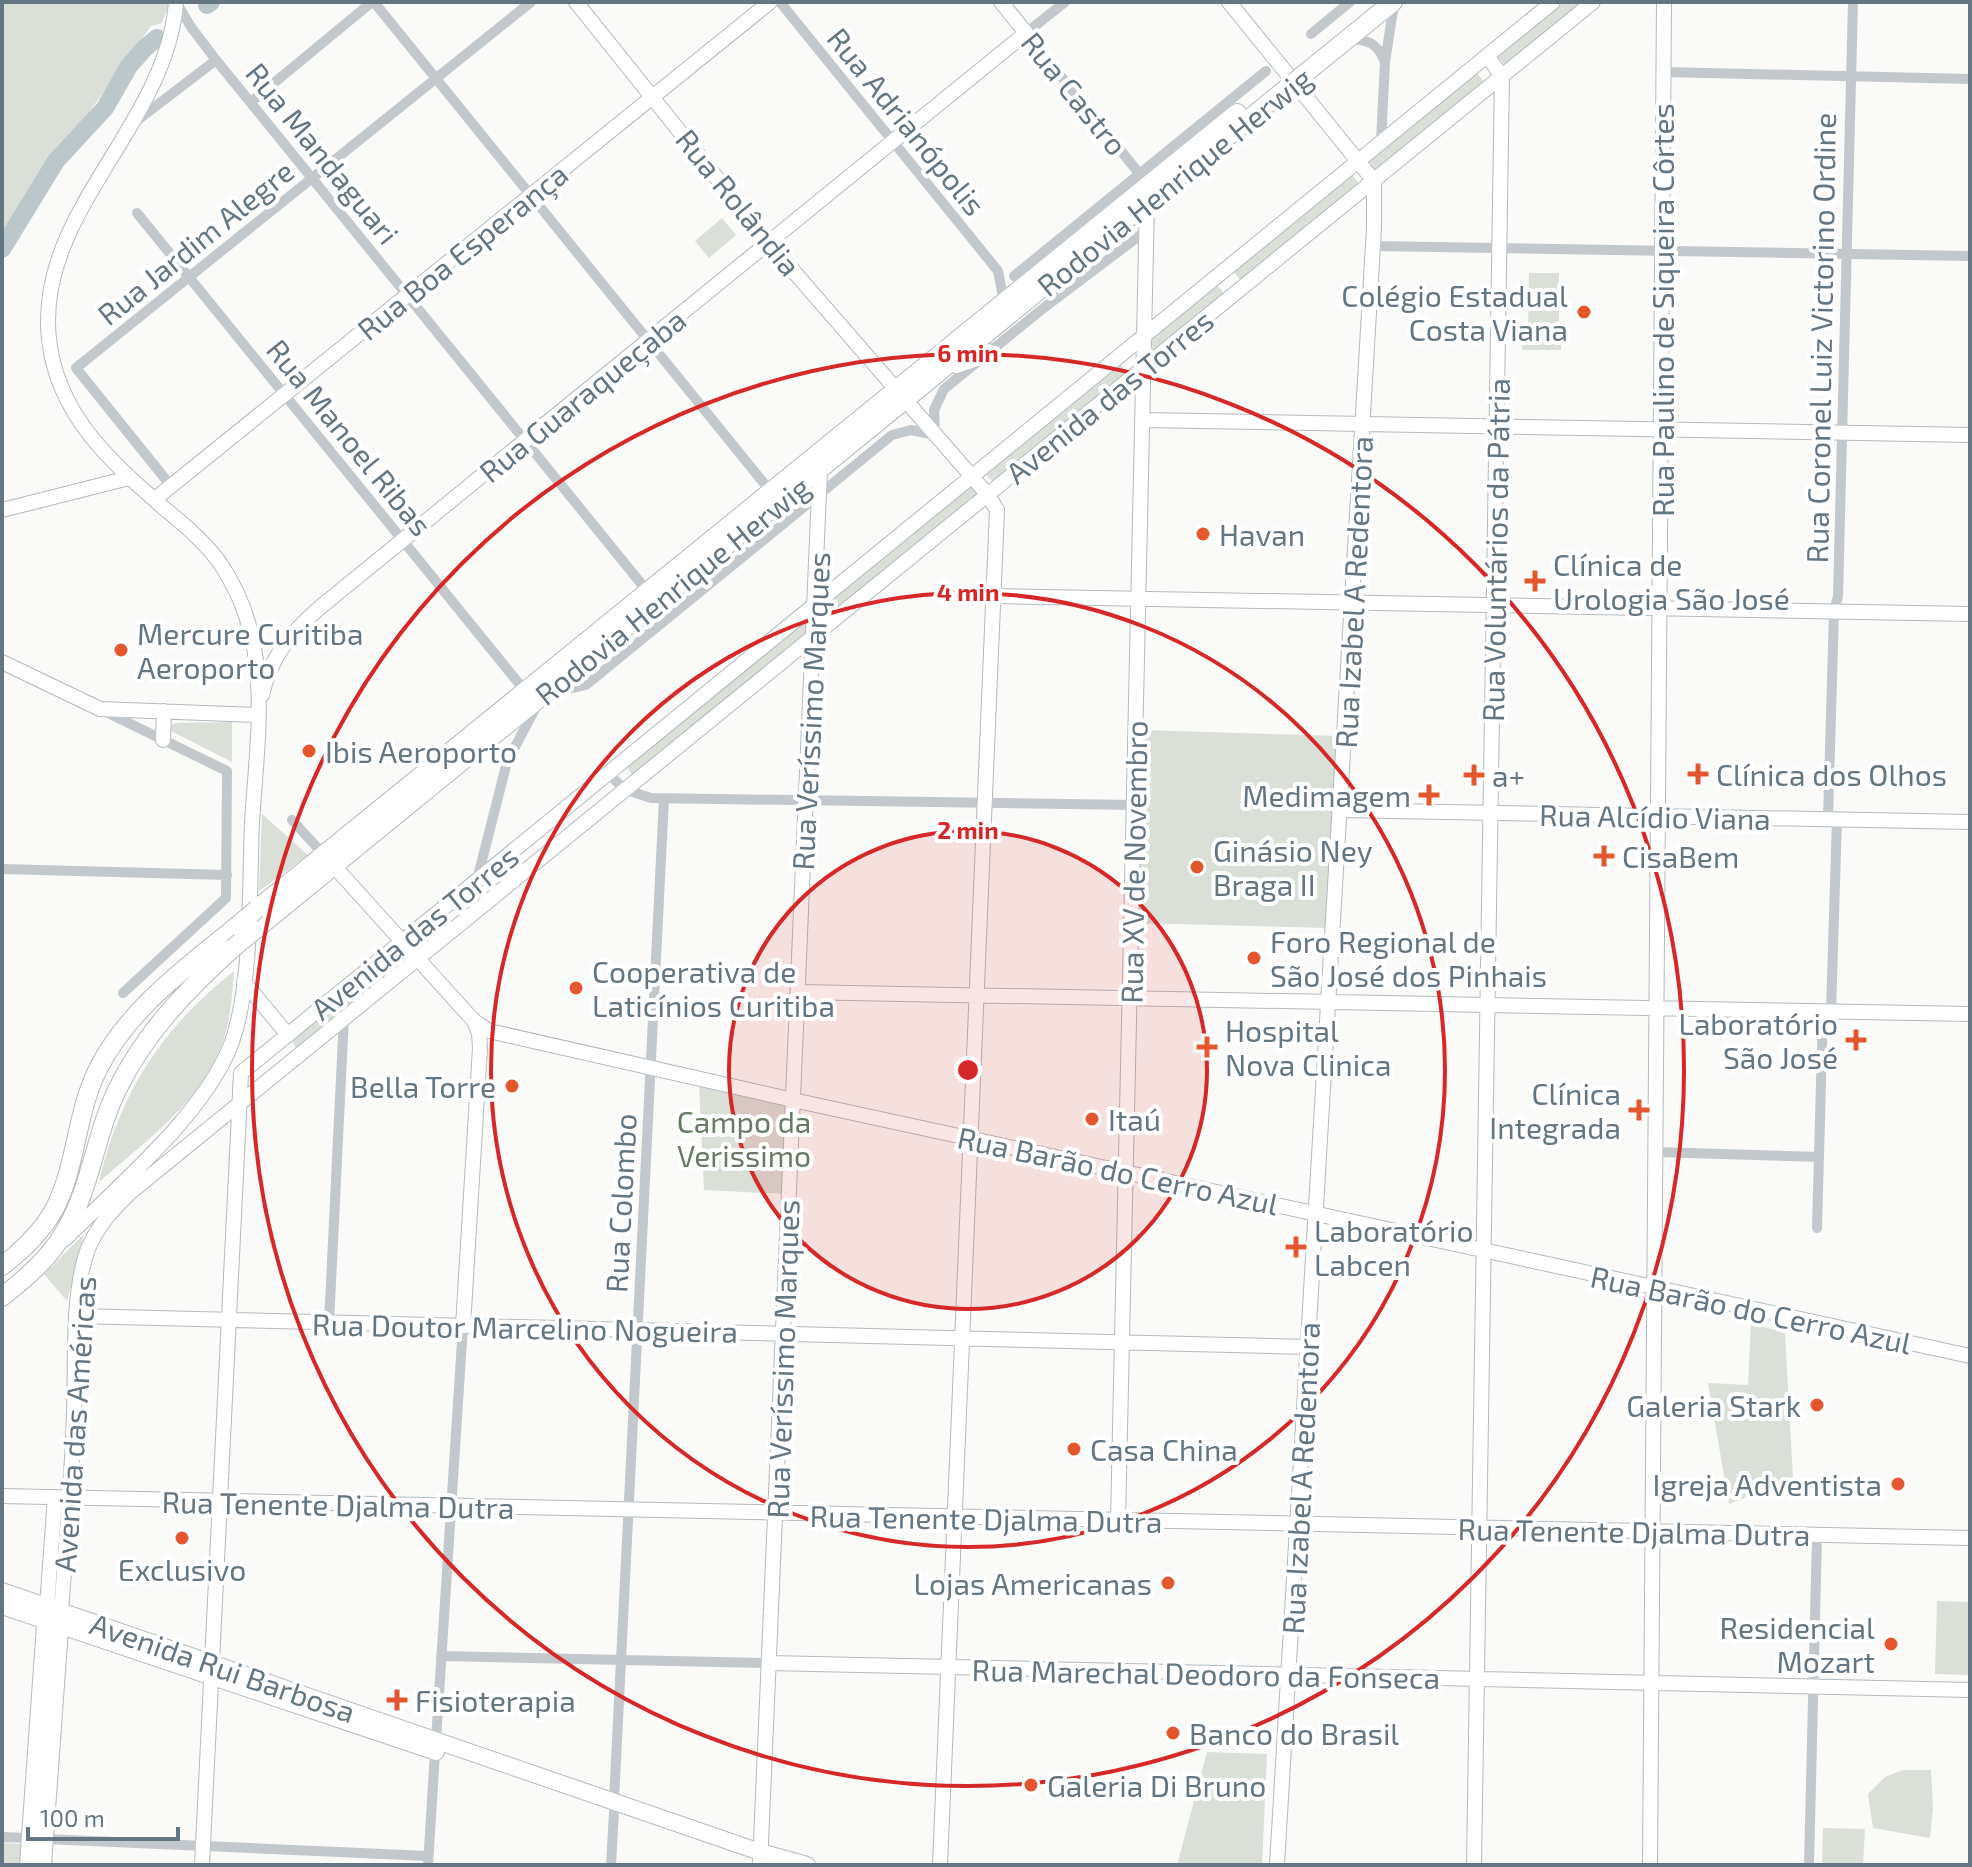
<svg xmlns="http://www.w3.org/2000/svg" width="1972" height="1867" font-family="'Exo 2',sans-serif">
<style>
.green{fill:#dadfd7}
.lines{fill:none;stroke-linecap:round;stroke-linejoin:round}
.river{stroke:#bbc7cb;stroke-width:18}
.secondary-casing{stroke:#b3babf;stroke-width:16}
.primary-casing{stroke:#b5babe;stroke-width:18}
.highway-casing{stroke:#b4b9bd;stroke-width:20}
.street{stroke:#c3c8cc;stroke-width:10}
.secondary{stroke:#fff;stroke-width:14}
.primary{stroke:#fff;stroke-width:16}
.highway{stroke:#fff;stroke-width:18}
.highway-bridge-casing{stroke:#b4b9bd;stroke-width:20;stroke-linecap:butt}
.highway-bridge{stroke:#fff;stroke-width:18}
.ring{fill:none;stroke:#d62828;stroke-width:4}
.poi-dot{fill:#e4572e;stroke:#fff;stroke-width:3}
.labels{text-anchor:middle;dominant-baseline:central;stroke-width:8;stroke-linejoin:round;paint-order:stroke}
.street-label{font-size:30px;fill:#657683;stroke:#fff}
.poi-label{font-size:30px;fill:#657683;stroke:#fff;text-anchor:start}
.park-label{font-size:30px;fill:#687a64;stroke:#fff}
.centre{fill:#d62828;stroke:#fff;stroke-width:4}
.ring-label{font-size:24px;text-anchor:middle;font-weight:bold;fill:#d62828;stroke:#fff;stroke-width:8;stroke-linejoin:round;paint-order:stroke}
</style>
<rect width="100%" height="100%" fill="#fafaf8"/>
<path class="green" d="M2,2H170L162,23L151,26L74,133L40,174L2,239Z
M1563,2H1585L1507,67L1497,56Z
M1476,72L1486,84L1373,175L1366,163Z
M1352,175L1362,187L1243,283L1233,271Z
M722,218L736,235L709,258L695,241Z
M1529,273H1559V332H1528Z
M1217,285L1226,296L1152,356V337Z
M1522,333H1561V350H1522Z
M1120,363L1127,373L993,482L985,473Z
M969,484L979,496L822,622L820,607Z
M805,619L810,633L632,774L626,766Z
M232,722V762L169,730V727L175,723Z
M1142,730L1338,736L1327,928L1137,923Z
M262,814L308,855L259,891Z
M397,952L406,962L297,1051L292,1039Z
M234,971C232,1000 230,1029 217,1056C193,1108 142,1144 99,1182C120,1092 162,1028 234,971Z
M699,1084L789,1103L786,1194L704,1190Z
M84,1234L67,1301L44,1274Z
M1751,1323L1785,1333L1793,1478L1729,1504L1708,1383L1748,1385Z
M1937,1601L1970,1602V1675L1935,1674Z
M1207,1752L1267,1754L1262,1865H1177Z
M1903,1770H1931L1933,1808L1930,1838L1873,1828L1868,1794L1885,1777Z
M1823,1828L1865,1829L1863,1865H1822Z
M2,1843L23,1844L22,1865H2Z"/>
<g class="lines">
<path class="river" d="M207,5L211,2
M2,249L56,161L105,108L129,66L145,48L157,38"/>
<defs>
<path id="secondary" d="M576,2L769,243L987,494L997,510L940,1865
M1229,2L1374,181
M1142,420L1970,435
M155,499L770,2
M2,510L129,478
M994,596L1970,614
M2,662L100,709L258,715
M262,695C270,658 290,634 318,609L1026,33L1001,2
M163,740L164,711
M1340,810L1970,822
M334,866L474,1021L489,1031L793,1100L1970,1356
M244,982L288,1035
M798,992L1970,1014
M65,1239C118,1186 202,1116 230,1047C253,988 249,889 252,823C255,770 263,714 256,661C252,626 240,593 220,563C205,542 185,525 165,509C111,462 57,415 49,339C35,213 167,126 176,2
M77,1316L1308,1347
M463,1326L480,1048L479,1033L473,1019
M2,1496L1970,1538
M1118,1521L1147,202
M47,1606L55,1497
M61,1611C66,1546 72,1480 74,1414C76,1366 71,1294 88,1249C97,1226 114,1208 132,1191L1593,2
M769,1663L1970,1690
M202,1865L241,1073L1553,2
M760,1865L820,469
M1277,1865L1374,228V181
M1474,1865L1502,76L1487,56
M1650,1865L1664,2"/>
<path id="primary" d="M2,1591L760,1852L807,1865
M2,1606L436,1752
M28,1865L46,1611
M43,1865L61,1615"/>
<path id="highway" d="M1303,75L1393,2
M956,364L988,353
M257,909L1237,113
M255,930L1287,88
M2,1266C23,1250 42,1232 55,1208C77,1164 76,1113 98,1069C129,1008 186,968 237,926
M2,1297C26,1278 49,1259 65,1231C91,1188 95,1134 118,1088C145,1033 188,988 233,948"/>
</defs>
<use href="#secondary" class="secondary-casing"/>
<use href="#primary" class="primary-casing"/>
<use href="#highway" class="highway-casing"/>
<path class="street" d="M176,2L191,27L216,60L648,592
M374,2L771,492
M780,2L998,271L1004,302
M1065,2L1026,33L1142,177
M1311,34L1350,2
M1350,39C1368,40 1377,43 1384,60
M1664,72L1970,79
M251,102L372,2
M135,122L216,60
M1381,141L1385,62L1394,4
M137,213L525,691
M1373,246L1970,256
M1014,276L1266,71
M171,486L76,368L531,2
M551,693L586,685L892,435L911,430L935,435L934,410L944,389L1041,310L1147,230
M106,712L227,771L226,898L123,993
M608,773L624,789L651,798L1134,805
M1828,819L1834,611L1838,596L1853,2
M292,820L324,855
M2,869L227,875
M477,880L507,762L535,709
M1831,1011L1837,819
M1655,1152L1819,1157
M1817,1228L1823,1011
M329,1323L344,1017
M441,1656L769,1663
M436,1740L463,1326
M614,1801L664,798
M2,1837L30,1838
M45,1839L428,1856
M428,1865L435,1752
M611,1865L614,1812
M1809,1865L1817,1535"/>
<use href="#secondary" class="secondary"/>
<use href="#primary" class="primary"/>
<use href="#highway" class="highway"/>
<defs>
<path id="highway-bridge" d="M1287,88L1303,75
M237,926L257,909
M233,948L255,930"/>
</defs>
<use href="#highway-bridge" class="highway-bridge-casing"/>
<use href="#highway-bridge" class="highway-bridge"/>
</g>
<circle cx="968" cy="1070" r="239" fill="#d62828" fill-opacity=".12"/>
<g class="ring">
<circle cx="968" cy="1070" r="239"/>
<circle cx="968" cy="1070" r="477"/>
<circle cx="968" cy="1070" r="716"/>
</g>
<g class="poi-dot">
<circle cx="1584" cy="312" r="8"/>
<circle cx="1203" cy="534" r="8"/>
<path d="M1531 569h8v8h8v8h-8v8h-8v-8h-8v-8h8z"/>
<circle cx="121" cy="650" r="8"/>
<circle cx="309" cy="751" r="8"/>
<path d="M1694 762h8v8h8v8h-8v8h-8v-8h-8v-8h8z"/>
<path d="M1470 763h8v8h8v8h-8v8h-8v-8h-8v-8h8z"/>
<path d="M1425 783h8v8h8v8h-8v8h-8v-8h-8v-8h8z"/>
<path d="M1600 844h8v8h8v8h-8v8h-8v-8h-8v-8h8z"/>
<circle cx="1197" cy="867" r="8"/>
<circle cx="1254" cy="958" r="8"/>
<circle cx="576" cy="988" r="8"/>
<path d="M1852 1028h8v8h8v8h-8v8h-8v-8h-8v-8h8z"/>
<path d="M1203 1035h8v8h8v8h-8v8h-8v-8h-8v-8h8z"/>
<circle cx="512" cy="1086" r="8"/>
<path d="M1635 1098h8v8h8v8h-8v8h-8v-8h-8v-8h8z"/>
<circle cx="1092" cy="1119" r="8"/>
<path d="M1292 1235h8v8h8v8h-8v8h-8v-8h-8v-8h8z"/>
<circle cx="1817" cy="1405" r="8"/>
<circle cx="1074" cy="1449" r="8"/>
<circle cx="1898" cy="1484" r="8"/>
<circle cx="182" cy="1538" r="8"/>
<circle cx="1168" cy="1583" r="8"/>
<circle cx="1891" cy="1644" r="8"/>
<path d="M393 1688h8v8h8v8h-8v8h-8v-8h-8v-8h8z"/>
<circle cx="1173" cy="1733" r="8"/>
<circle cx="1031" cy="1785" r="8"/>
</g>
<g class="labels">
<g class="street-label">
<text transform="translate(1075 93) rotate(51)">Rua Castro</text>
<text transform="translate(907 121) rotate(51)">Rua Adrianópolis</text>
<text transform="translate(323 153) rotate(51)">Rua Mandaguari</text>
<text transform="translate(1174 181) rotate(-39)">Rodovia Henrique Herwig</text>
<text transform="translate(739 202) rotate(51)">Rua Rolândia</text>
<text transform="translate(195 242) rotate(-39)">Rua Jardim Alegre</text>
<text transform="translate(462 251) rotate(-39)">Rua Boa Esperança</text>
<text transform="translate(1662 310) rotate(-90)">Rua Paulino de Siqueira Côrtes</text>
<text transform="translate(1820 338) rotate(-89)">Rua Coronel Luiz Victorino Ordine</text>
<text transform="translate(582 395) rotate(-39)">Rua Guaraqueçaba</text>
<text transform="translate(1109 396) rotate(-39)">Avenida das Torres</text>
<text transform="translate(350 437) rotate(51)">Rua Manoel Ribas</text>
<text transform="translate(1495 550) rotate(-89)">Rua Voluntários da Pátria</text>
<text transform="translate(672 590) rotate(-39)">Rodovia Henrique Herwig</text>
<text transform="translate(1353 592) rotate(-87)">Rua Izabel A Redentora</text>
<text transform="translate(810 711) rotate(-87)">Rua Veríssimo Marques</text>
<text transform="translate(1655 816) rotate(1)">Rua Alcídio Viana</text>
<text transform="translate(1133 862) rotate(-89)">Rua XV de Novembro</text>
<text transform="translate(414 932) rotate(-39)">Avenida das Torres</text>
<text transform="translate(1118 1170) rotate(12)">Rua Barão do Cerro Azul</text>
<text transform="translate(620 1203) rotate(-87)">Rua Colombo</text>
<text transform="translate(1751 1309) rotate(12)">Rua Barão do Cerro Azul</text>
<text transform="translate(525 1327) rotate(1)">Rua Doutor Marcelino Nogueira</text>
<text transform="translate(782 1359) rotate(-88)">Rua Veríssimo Marques</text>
<text transform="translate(74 1424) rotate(-86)">Avenida das Américas</text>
<text transform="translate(1300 1478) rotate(-87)">Rua Izabel A Redentora</text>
<text transform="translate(338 1504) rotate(1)">Rua Tenente Djalma Dutra</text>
<text transform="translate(986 1518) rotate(1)">Rua Tenente Djalma Dutra</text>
<text transform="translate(1634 1531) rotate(1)">Rua Tenente Djalma Dutra</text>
<text transform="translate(223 1667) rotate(19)">Avenida Rui Barbosa</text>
<text transform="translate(1206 1673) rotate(1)">Rua Marechal Deodoro da Fonseca</text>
</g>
<g class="poi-label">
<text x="1568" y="295" text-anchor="end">Colégio Estadual<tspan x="1568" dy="34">Costa Viana</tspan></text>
<text x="1219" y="534">Havan</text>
<text x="1553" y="564">Clínica de<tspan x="1553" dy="34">Urologia São José</tspan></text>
<text x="137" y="633">Mercure Curitiba<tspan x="137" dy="34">Aeroporto</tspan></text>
<text x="325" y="751">Ibis Aeroporto</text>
<text x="1716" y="774">Clínica dos Olhos</text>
<text x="1492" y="775">a+</text>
<text x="1411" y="795" text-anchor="end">Medimagem</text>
<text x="1213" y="850">Ginásio Ney<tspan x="1213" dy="34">Braga II</tspan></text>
<text x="1622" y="856">CisaBem</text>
<text x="1270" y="941">Foro Regional de<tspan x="1270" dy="34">São José dos Pinhais</tspan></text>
<text x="592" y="971">Cooperativa de<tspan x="592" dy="34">Laticínios Curitiba</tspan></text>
<text x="1838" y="1023" text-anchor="end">Laboratório<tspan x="1838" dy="34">São José</tspan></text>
<text x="1225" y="1030">Hospital<tspan x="1225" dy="34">Nova Clinica</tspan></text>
<text x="496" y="1086" text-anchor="end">Bella Torre</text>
<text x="1621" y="1093" text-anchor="end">Clínica<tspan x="1621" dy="34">Integrada</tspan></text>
<text x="1108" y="1119">Itaú</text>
<text x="1314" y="1230">Laboratório<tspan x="1314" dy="34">Labcen</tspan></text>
<text x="1801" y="1405" text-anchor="end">Galeria Stark</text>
<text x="1090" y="1449">Casa China</text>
<text x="1882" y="1484" text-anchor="end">Igreja Adventista</text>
<text x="182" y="1569" text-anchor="middle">Exclusivo</text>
<text x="1152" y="1583" text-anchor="end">Lojas Americanas</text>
<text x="1875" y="1627" text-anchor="end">Residencial<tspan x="1875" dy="34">Mozart</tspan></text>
<text x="415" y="1700">Fisioterapia</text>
<text x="1189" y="1733">Banco do Brasil</text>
<text x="1047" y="1785">Galeria Di Bruno</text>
</g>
<g class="park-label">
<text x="744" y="1121">Campo da<tspan x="744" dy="34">Verissimo</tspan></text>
</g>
</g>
<circle cx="968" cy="1070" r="12" class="centre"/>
<g class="ring-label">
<text x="968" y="362">6 min</text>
<text x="968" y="601">4 min</text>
<text x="968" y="839">2 min</text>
</g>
<rect width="1972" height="1867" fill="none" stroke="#657683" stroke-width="8"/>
<path d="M28 1827v12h150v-12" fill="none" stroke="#657683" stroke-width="4"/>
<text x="40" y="1827" font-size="24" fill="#657683" stroke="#ffffff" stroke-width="6" paint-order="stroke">100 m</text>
</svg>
